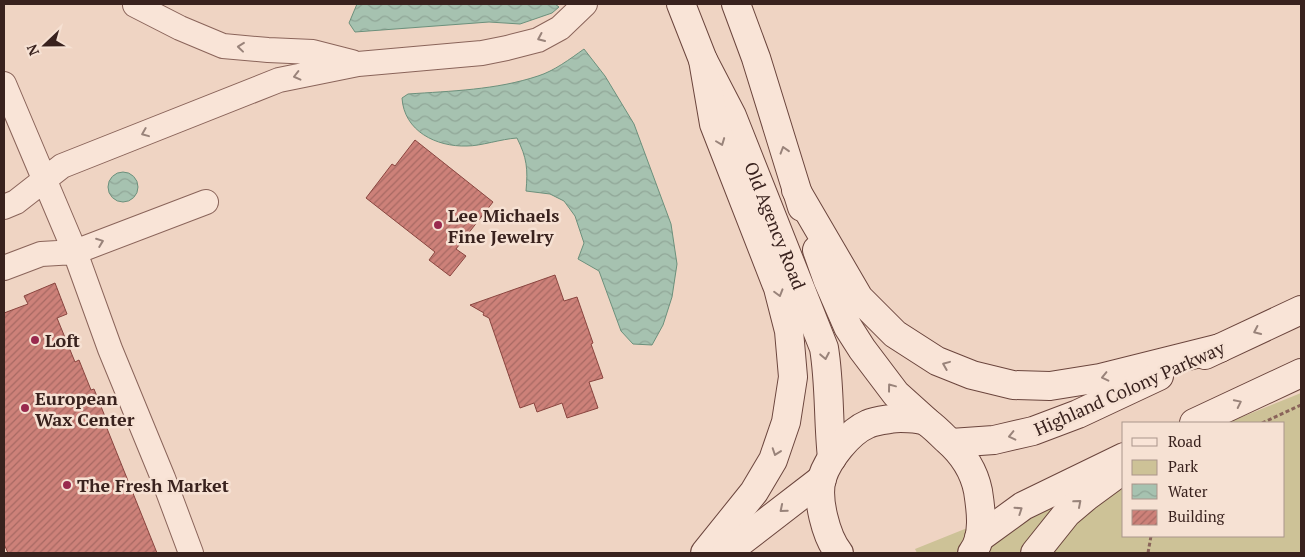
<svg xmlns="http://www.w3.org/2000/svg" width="1305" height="557" font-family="'PT Serif',serif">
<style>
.green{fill:#cdc297}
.water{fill:url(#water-waves);stroke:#6c907c}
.building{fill:url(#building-hatch);stroke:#89453f}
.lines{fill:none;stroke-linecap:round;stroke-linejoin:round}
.street-casing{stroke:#8a645a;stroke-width:26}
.secondary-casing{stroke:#6b453d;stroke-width:30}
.path{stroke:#8a645a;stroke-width:3;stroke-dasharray:4 2.5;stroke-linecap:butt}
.street{stroke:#f9e4d7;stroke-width:24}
.secondary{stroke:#f9e4d7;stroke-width:28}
.oneway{stroke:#99837a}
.poi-dot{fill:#99294e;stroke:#f6e1d3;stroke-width:2}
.labels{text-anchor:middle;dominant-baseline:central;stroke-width:5;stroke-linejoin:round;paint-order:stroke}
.poi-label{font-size:18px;font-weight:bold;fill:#39221e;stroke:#f6e1d3;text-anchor:start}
.street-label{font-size:18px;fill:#39221e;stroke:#f6e1d3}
</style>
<defs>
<pattern id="water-waves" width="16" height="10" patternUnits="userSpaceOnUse" patternTransform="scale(1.25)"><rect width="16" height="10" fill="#a6c2b0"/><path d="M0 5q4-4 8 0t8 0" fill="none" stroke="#90a697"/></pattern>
<pattern id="building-hatch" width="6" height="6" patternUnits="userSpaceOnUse" patternTransform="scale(1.25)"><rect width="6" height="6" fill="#cd8179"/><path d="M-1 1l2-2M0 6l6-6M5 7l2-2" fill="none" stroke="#a76963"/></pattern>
</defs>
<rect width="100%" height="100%" fill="#efd4c3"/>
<path class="green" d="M1301,393V553H917L915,549L1124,465V536H1284V423H1227Z"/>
<path class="water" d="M357,4H555L559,7L552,13L520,24L489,22L355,32L349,23Z
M584,49L605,76L634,124L671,224L677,264L672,297L663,325L652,345L633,344L621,331L599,271L578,259L584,243L575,216L564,201L550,194L526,191C528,169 527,158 517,138C501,139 481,146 467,146C436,147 404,131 402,98L408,94C451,91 496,90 538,76C554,71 570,59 584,49Z
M108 187a15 15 0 1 1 30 0a15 15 0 1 1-30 0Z"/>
<path class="building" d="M415,140L493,202L456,249L466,256L450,276L429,260L435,252L366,198L392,164L395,166Z
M555,275L564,301L577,297L593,343L591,344L603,378L589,382L598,408L567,418L562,403L537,412L534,403L520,408L489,318L483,315L484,313L470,305Z
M55,283L67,314L57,318L75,362L79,360L91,390L94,389L106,419L104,421L157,553H8L4,544V313L28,304L24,296Z"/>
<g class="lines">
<defs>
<path id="street" d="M135,5L180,28L223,46L268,50L313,52L352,62
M4,84L75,252L110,349L163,478L191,553
M4,207L16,202L62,166L279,80L358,64L482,53L507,48L538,40L560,28L585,4
M4,268L41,254L75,252L206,202"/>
<g id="secondary">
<path id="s1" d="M681,4L703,60L732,116L824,348C830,384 828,421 832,458"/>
<path d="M736,4L756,58L802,207"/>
<path d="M703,60L714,124L778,288L789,331L793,377L786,422L773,460L754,492L705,553"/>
<path d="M796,190L859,298L895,334L937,361L972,375L1013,385L1050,386L1100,378L1220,348"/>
<path d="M817,250L828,281L848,327L862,349L896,394L926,421"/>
<path d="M1205,355L1301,310"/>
<path d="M1194,423L1301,373"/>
<path d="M951,443L994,440L1033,431L1078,414L1159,376"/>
<path d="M979,538L1023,506L1124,457"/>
<path d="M726,553L822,479"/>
<path d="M839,553C826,537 816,498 822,478C828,459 849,432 868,424C874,421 883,420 890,419C898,417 920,418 927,422C934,427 941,434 947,440C962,453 974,471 978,491C981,510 985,537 972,553"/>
<path d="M1035,553L1067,513L1086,497L1116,475"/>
</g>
</defs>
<use href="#street" class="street-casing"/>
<use href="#secondary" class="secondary-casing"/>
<path class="path" d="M1262,423L1301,405
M1148,553L1151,536"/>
<use href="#street" class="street"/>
<use href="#secondary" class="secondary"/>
</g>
<defs><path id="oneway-chevron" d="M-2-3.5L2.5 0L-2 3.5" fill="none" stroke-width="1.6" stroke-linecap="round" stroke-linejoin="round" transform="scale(1.25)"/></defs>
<g class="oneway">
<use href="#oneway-chevron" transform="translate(541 38) rotate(156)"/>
<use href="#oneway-chevron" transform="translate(241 47) rotate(-174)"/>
<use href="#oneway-chevron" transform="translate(297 76) rotate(166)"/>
<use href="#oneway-chevron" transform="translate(145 133) rotate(158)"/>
<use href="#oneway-chevron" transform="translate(721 142) rotate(69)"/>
<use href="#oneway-chevron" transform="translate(784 150) rotate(-107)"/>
<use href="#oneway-chevron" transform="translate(100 242) rotate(-21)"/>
<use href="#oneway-chevron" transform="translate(779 293) rotate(74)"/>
<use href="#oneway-chevron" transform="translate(1257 331) rotate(155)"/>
<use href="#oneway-chevron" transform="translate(825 356) rotate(79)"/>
<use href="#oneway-chevron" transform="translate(946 365) rotate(-158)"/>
<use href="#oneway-chevron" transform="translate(1105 377) rotate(167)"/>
<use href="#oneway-chevron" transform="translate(891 387) rotate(-127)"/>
<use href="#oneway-chevron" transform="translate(1238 403) rotate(-26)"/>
<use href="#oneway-chevron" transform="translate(1012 436) rotate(167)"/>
<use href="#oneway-chevron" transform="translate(776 452) rotate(109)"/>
<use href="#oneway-chevron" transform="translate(1078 503) rotate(-41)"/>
<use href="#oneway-chevron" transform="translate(783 509) rotate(140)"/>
<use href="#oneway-chevron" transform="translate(1019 510) rotate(-34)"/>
</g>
<g class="poi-dot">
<circle cx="438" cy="225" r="5"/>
<circle cx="35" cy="340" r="5"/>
<circle cx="25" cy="408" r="5"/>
<circle cx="67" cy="485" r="5"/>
</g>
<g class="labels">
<g class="poi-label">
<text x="448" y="215">Lee Michaels<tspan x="448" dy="21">Fine Jewelry</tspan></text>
<text x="45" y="340">Loft</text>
<text x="35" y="398">European<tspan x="35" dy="21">Wax Center</tspan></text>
<text x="77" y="485">The Fresh Market</text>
</g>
<g class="street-label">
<text stroke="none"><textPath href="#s1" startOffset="241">Old Agency Road</textPath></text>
<text transform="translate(1129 388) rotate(-24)">Highland Colony Parkway</text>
</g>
</g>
<rect width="1305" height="557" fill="none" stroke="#39221e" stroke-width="10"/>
<rect x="1122" y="422" width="162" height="115" fill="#f6e1d3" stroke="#aa958b"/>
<rect x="1132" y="438" width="25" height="8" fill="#f9e4d7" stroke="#aa958b"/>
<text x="1168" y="447" font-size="15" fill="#39221e">Road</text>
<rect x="1132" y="460" width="25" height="15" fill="#cdc297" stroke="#aa958b"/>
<text x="1168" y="472" font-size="15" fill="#39221e">Park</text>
<rect x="1132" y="484" width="25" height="15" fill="url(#water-waves)" stroke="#aa958b"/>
<text x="1168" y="497" font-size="15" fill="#39221e">Water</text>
<rect x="1132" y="510" width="25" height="15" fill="url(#building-hatch)" stroke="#aa958b"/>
<text x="1168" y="522" font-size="15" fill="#39221e">Building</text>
<g transform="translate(45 45) rotate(248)" stroke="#f6e1d3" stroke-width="4" paint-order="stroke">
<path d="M0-4L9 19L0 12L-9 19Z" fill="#39221e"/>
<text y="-8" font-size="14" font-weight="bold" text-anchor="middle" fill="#39221e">N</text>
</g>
</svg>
